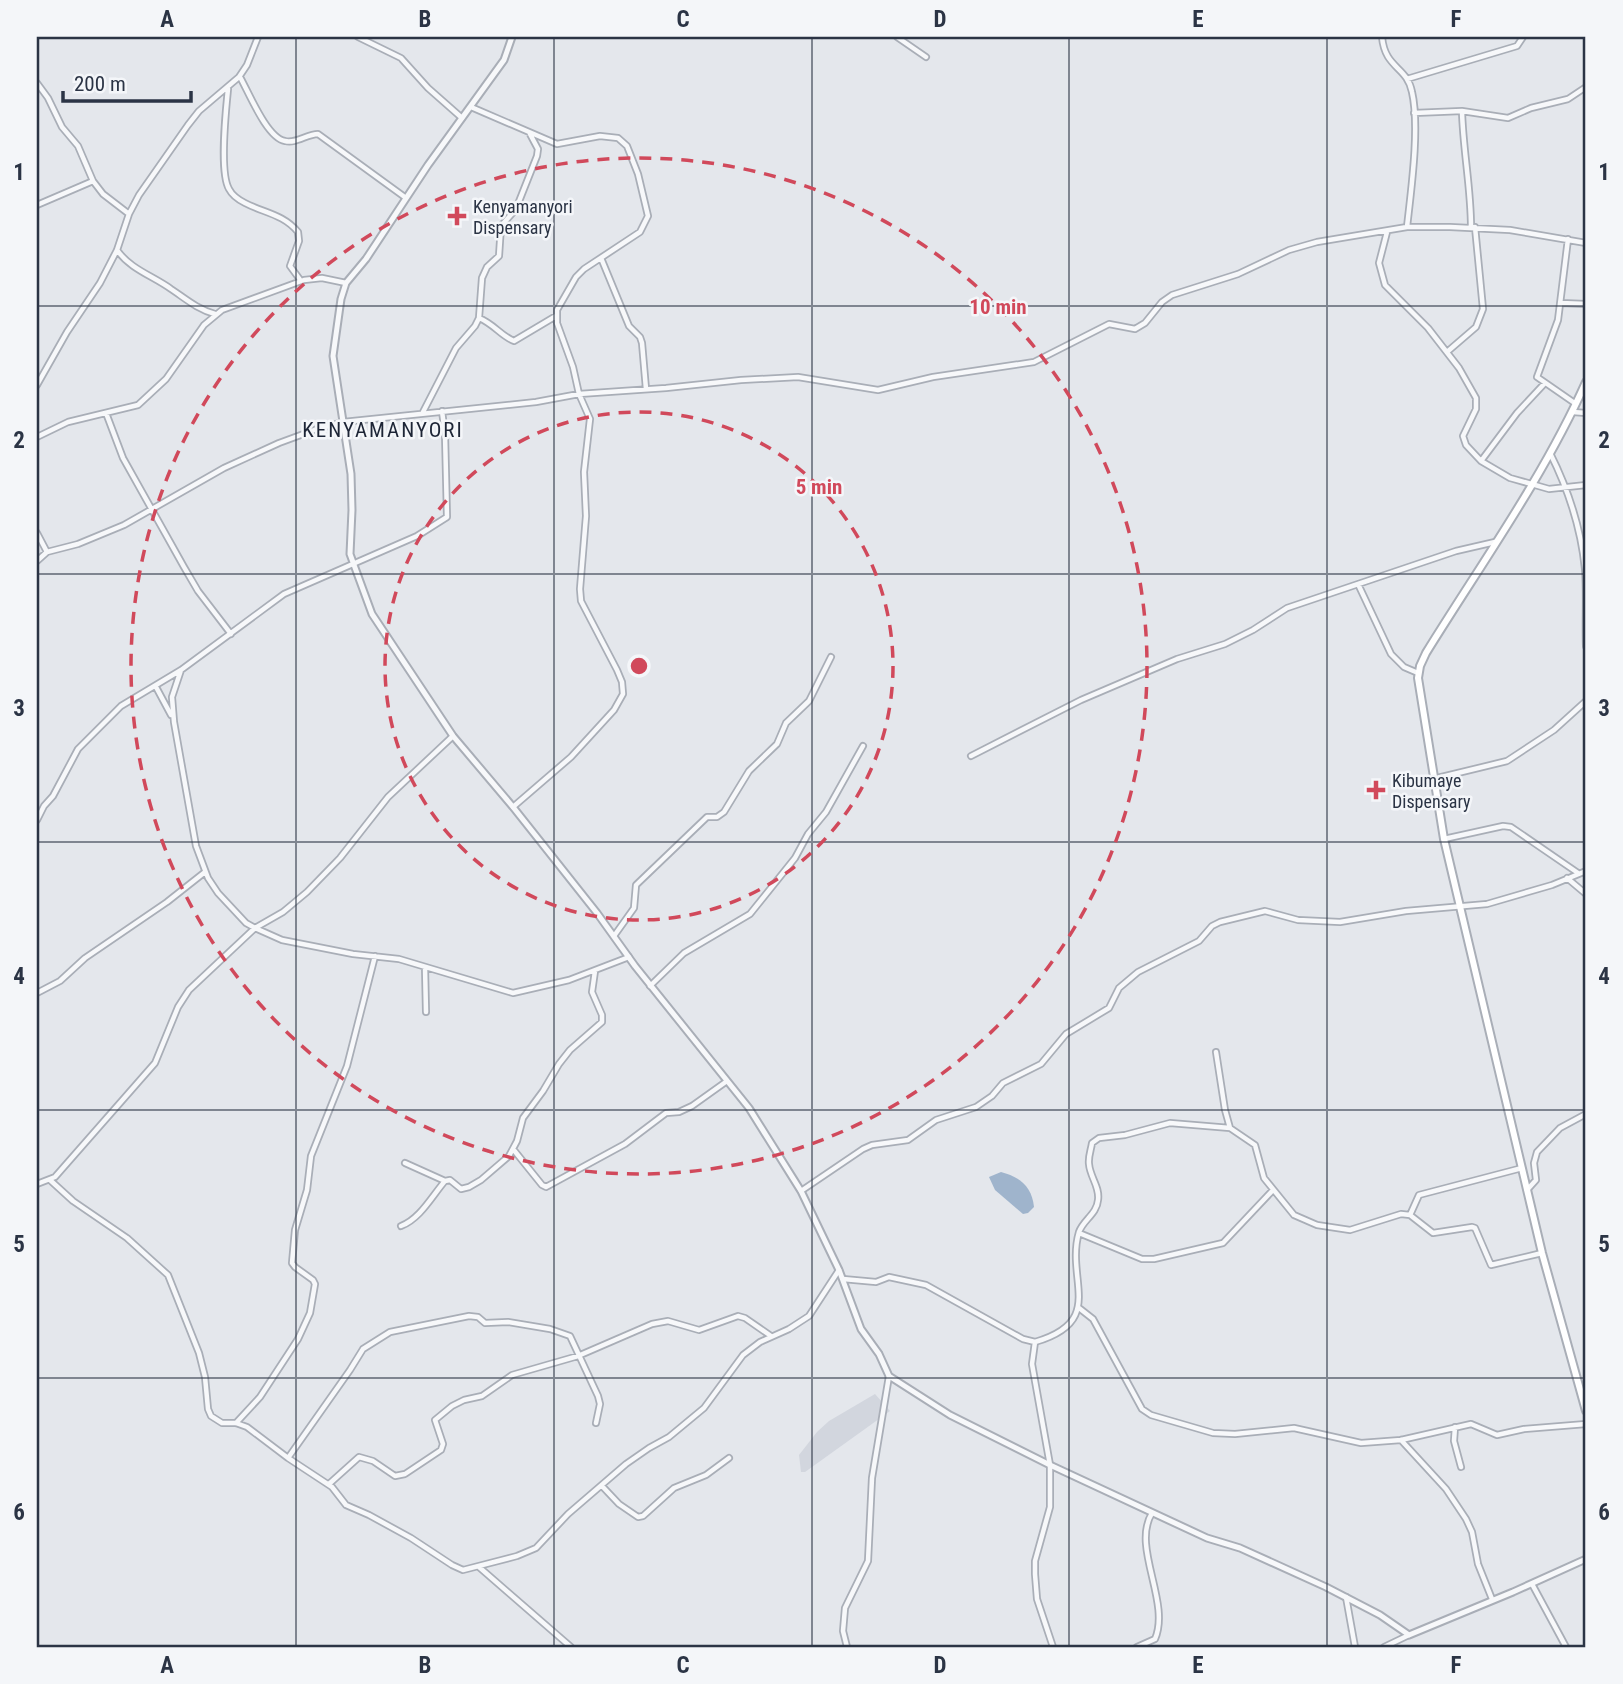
<svg xmlns="http://www.w3.org/2000/svg" width="1623" height="1684" font-family="'Roboto Condensed',sans-serif">
<style>
.built{fill:#d2d6de}
.water{fill:#9fb4cc}
.lines{fill:none;stroke-linecap:round;stroke-linejoin:round}
.minor-casing{stroke:#a9aeb7;stroke-width:8}
.tertiary-casing{stroke:#a9aeb7;stroke-width:9}
.secondary-casing{stroke:#a9aeb7;stroke-width:10}
.minor{stroke:#f7f8fa;stroke-width:4.5}
.tertiary{stroke:#f7f8fa;stroke-width:5}
.secondary{stroke:#fff;stroke-width:6}
.grid{fill:none;stroke:#2b3445;stroke-width:2;stroke-opacity:0.55}
.ring{fill:none;stroke:#d1495b;stroke-width:3.5;stroke-dasharray:12 9}
.poi-dot{fill:#d1495b;stroke:#f4f6f9;stroke-width:2.5}
.labels{text-anchor:middle;dominant-baseline:central;stroke-width:5;stroke-linejoin:round;paint-order:stroke}
.poi-label{font-size:18px;fill:#2b3445;stroke:#f4f6f9;text-anchor:start}
.quarter-label{font-size:21px;letter-spacing:2px;fill:#1d2536;stroke:#f4f6f9}
.centre{fill:#d1495b;stroke:#f4f6f9;stroke-width:3.5}
.ring-label{font-size:21px;text-anchor:middle;font-weight:bold;fill:#d1495b;stroke:#f4f6f9;stroke-width:5;stroke-linejoin:round;paint-order:stroke}
.neatline{fill:none;stroke:#2b3445;stroke-width:2.5}
.grid-label{font-size:23px;text-anchor:middle;font-weight:bold;fill:#2b3445}
</style>
<rect width="100%" height="100%" fill="#e4e7ec"/>
<path class="built" d="M875,1394L890,1411L805,1472H801L799,1455L817,1432L829,1421Z"/>
<path class="water" d="M1001,1172C1021,1177 1032,1188 1034,1207L1028,1213L1023,1214L995,1190L989,1177Z"/>
<g class="lines">
<defs>
<path id="minor" d="M358,37L401,58L428,88L462,118
M897,37L926,57
M1382,37C1385,69 1407,66 1412,92C1420,127 1411,191 1407,227
M240,77C249,93 267,138 285,141C296,144 307,134 318,134L406,198
M1407,79L1517,46L1523,37
M37,83L48,98L62,127L78,146L93,181L103,194L129,214
M228,89C226,109 219,172 229,189C232,195 239,200 245,203C264,213 283,214 298,232L299,241L290,266L301,281
M471,107L557,144L600,136L618,138L627,146L638,174L648,216L640,232L584,269L576,277L557,310V323L573,367L579,394L590,419L584,472L586,516L580,589L581,601L617,670L622,682L623,694L614,710L571,757L513,807
M1462,111C1463,150 1471,188 1471,227
M1414,113L1462,111L1508,118L1531,108L1568,99L1586,87
M37,205L93,181
M1387,232L1379,263L1385,285L1428,328L1459,368L1476,398V409L1463,436L1466,445L1481,461L1510,478L1549,489L1586,485
M1568,239L1558,320L1537,377L1576,404
M117,250C130,269 153,276 171,289C186,299 197,309 215,314
M601,258L629,326L640,337L642,343L646,389
M1561,303L1586,304
M479,318C494,324 501,336 514,341L556,316
M1447,352L1476,327L1483,309L1475,227
M37,385L67,332L100,283L117,250L129,214L139,195L188,125L199,111L239,77L247,65L258,37
M423,412L456,348L475,326L479,318L482,278L487,267L499,256L501,226L516,209L537,156L538,149L530,134
M1573,412L1586,413
M106,413L123,458L184,567L198,591L231,634
M37,437L68,422L138,405L166,379L204,325L222,310L304,280L322,278L346,283
M1550,453C1568,489 1581,528 1585,569C1587,594 1585,620 1586,646
M1481,461L1517,413L1544,384
M37,533L47,552L78,544L124,525L224,468L279,443L317,429L343,422L536,402L579,394L666,388L741,380L798,377L878,390L933,377L1034,362L1109,324L1135,329L1145,323L1162,302L1172,295L1238,274L1289,250L1317,242L1407,227H1450L1510,230L1586,243
M37,561L47,552
M1358,584L1391,654L1404,667L1418,673
M181,670L172,697L174,722L196,846L208,878L218,893L246,923L255,928L282,940L353,954L399,959L513,993L569,980L629,957
M156,687L171,715
M971,756L1081,700L1177,659L1225,644L1253,630L1287,608L1456,551L1495,542
M1433,779L1507,761L1554,730L1586,701
M37,820L44,806L53,796L78,749L121,706L181,670L284,594L417,536L447,517L445,434L442,411
M1444,839L1503,826L1511,827L1578,873
M1567,878L1586,894
M614,936L634,908L636,885L707,817H717L724,812L749,771L777,744L786,723L809,701L831,657
M425,967L426,1012
M650,986L684,953L750,914L795,858L808,834L826,812L863,746
M37,993L60,981L85,958L167,902L205,872
M1216,1052L1225,1110L1230,1128L1255,1145L1264,1178L1294,1215L1317,1225L1350,1230L1401,1214L1410,1215L1433,1233L1472,1227L1475,1228L1491,1265L1542,1253
M513,1149L542,1185L546,1187L625,1144L666,1113L679,1112L692,1106L727,1081
M405,1163L445,1181
M50,1180L73,1201L127,1238L168,1275L199,1353L205,1377L208,1409L211,1416L222,1423H236L247,1427L288,1458L332,1487L346,1505L369,1515L411,1538L452,1565L463,1570L517,1556L536,1548L568,1514L626,1464L649,1448L669,1437L704,1408L743,1355L760,1342L789,1329L809,1316L839,1270
M37,1184L55,1177L155,1063L178,1007L189,990L255,928L283,912L307,892L340,858L388,797L453,736
M1527,1190L1536,1180L1534,1163L1537,1152L1560,1128L1586,1114
M801,1191L863,1149L872,1145L908,1140L936,1120L976,1107L992,1096L1003,1083L1041,1064L1066,1034L1109,1008L1119,988L1138,972L1199,941L1212,926L1220,922L1265,911L1298,920L1340,922L1406,911L1487,904L1552,885L1586,871
M1410,1215L1419,1195L1522,1168
M401,1226C420,1219 432,1196 445,1181L450,1180L461,1189L469,1187L481,1180L509,1156L517,1141L523,1118L543,1091L559,1064L570,1050L602,1022V1015L592,992L595,971
M1079,1233L1142,1259H1154L1223,1243L1273,1190
M843,1279L876,1282L889,1277L926,1285L1023,1339L1035,1342
M1079,1308L1093,1319L1142,1409L1151,1415L1213,1433L1235,1434L1294,1428L1361,1443L1401,1440L1471,1424L1497,1435L1524,1429L1586,1424
M236,1423L260,1397L298,1339L310,1313L315,1284L313,1280L295,1267L292,1263L295,1230L307,1190L311,1156L347,1066L375,956
M1455,1427L1454,1441L1461,1467
M1401,1440L1446,1489L1466,1519L1472,1532L1478,1564L1492,1599
M288,1458L350,1370L363,1349L390,1332L469,1316L478,1317L485,1323L508,1322L550,1329L570,1336L598,1396L600,1404L596,1423
M329,1484L359,1457L373,1461L395,1476L405,1474L441,1450L443,1444L435,1420L452,1406L464,1400L482,1396L512,1375L578,1356L652,1324L668,1321L699,1330L738,1316L745,1318L771,1336
M602,1486L619,1504L638,1517L643,1516L674,1488L706,1475L729,1458
M479,1567L571,1647
M1532,1584L1566,1647
M1346,1597L1355,1647
M847,1647L843,1631L845,1608L868,1561L872,1478L889,1376
M1053,1647L1037,1599L1035,1574V1561L1050,1507V1465L1032,1364L1035,1342C1107,1321 1065,1280 1079,1232C1083,1220 1097,1214 1098,1200C1100,1187 1090,1177 1089,1164C1088,1157 1091,1150 1092,1143L1099,1138L1125,1135L1170,1123L1230,1128
M1137,1647L1155,1639C1171,1602 1131,1547 1152,1513
M1384,1647L1409,1635"/>
<path id="tertiary" d="M512,37L504,60L428,165L366,259L346,283L341,299L333,356L351,474L352,510L350,554L372,614L453,736L513,807L597,913L635,966L749,1108L801,1191L839,1270L861,1329L879,1354L889,1376L950,1415L1050,1465L1207,1538L1240,1548L1326,1587L1380,1615L1409,1635L1513,1592L1586,1559"/>
<path id="secondary" d="M1586,382C1543,478 1481,564 1426,653L1420,666L1418,678L1444,839L1542,1253L1586,1411"/>
</defs>
<use href="#minor" class="minor-casing"/>
<use href="#tertiary" class="tertiary-casing"/>
<use href="#secondary" class="secondary-casing"/>
<use href="#minor" class="minor"/>
<use href="#tertiary" class="tertiary"/>
<use href="#secondary" class="secondary"/>
</g>
<path class="grid" d="M296,37V1647M554,37V1647M812,37V1647M1069,37V1647M1327,37V1647M37,306H1586M37,574H1586M37,842H1586M37,1110H1586M37,1378H1586"/>
<g class="ring">
<circle cx="639" cy="666" r="254"/>
<circle cx="639" cy="666" r="508"/>
</g>
<g class="poi-dot">
<path d="M453.5 205.5h7v7h7v7h-7v7h-7v-7h-7v-7h7z"/>
<path d="M1372.5 779.5h7v7h7v7h-7v7h-7v-7h-7v-7h7z"/>
</g>
<g class="labels">
<g class="poi-label">
<text x="473" y="206">Kenyamanyori<tspan x="473" dy="21">Dispensary</tspan></text>
<text x="1392" y="780">Kibumaye<tspan x="1392" dy="21">Dispensary</tspan></text>
</g>
<g class="quarter-label">
<text x="383" y="430">KENYAMANYORI</text>
</g>
</g>
<circle cx="639" cy="666" r="10" class="centre"/>
<g class="ring-label">
<text x="998" y="314">10 min</text>
<text x="819" y="494">5 min</text>
</g>
<rect width="1623" height="1684" fill="none" stroke="#f4f6f9" stroke-width="77"/>
<path d="M63 91v10h128v-10" fill="none" stroke="#2b3445" stroke-width="3.5"/>
<text x="74" y="91" font-size="21" fill="#2b3445" stroke="#f4f6f9" stroke-width="5" paint-order="stroke">200 m</text>
<rect x="38" y="38" width="1546" height="1608" class="neatline"/>
<g class="grid-label">
<text x="167" y="27">A</text>
<text x="425" y="27">B</text>
<text x="683" y="27">C</text>
<text x="940" y="27">D</text>
<text x="1198" y="27">E</text>
<text x="1456" y="27">F</text>
<text x="19" y="180">1</text>
<text x="1604" y="180">1</text>
<text x="19" y="448">2</text>
<text x="1604" y="448">2</text>
<text x="19" y="716">3</text>
<text x="1604" y="716">3</text>
<text x="19" y="984">4</text>
<text x="1604" y="984">4</text>
<text x="19" y="1252">5</text>
<text x="1604" y="1252">5</text>
<text x="19" y="1520">6</text>
<text x="1604" y="1520">6</text>
<text x="167" y="1673">A</text>
<text x="425" y="1673">B</text>
<text x="683" y="1673">C</text>
<text x="940" y="1673">D</text>
<text x="1198" y="1673">E</text>
<text x="1456" y="1673">F</text>
</g>
</svg>
